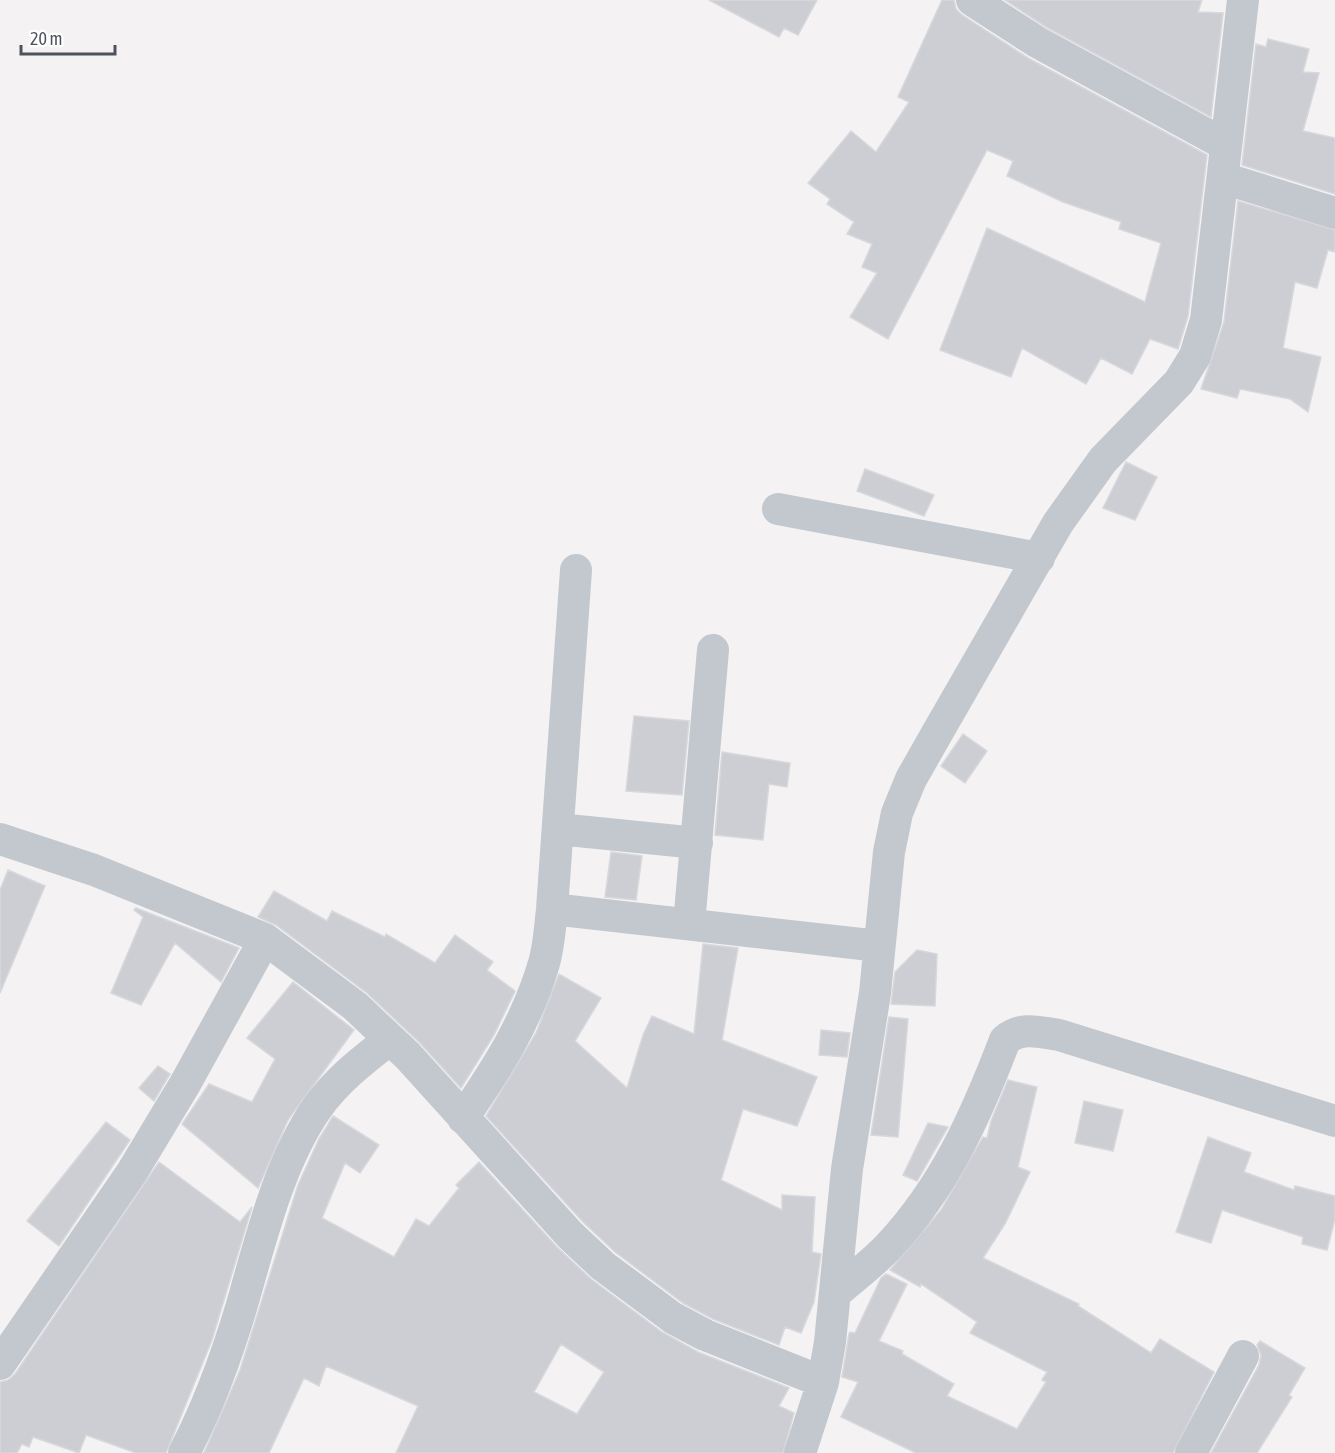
<svg xmlns="http://www.w3.org/2000/svg" width="1335" height="1453" font-family="'Asap Condensed',sans-serif">
<style>
.building{fill:#cdced4;stroke:#d7d8dc;stroke-width:1.5;fill-rule:evenodd}
.lines{fill:none;stroke-linecap:round;stroke-linejoin:round}
.minor{stroke:#c2c8ce;stroke-width:32}
</style>
<rect width="100%" height="100%" fill="#f4f2f2"/>
<path class="building" d="M709,0H817L798,35L784,28L779,37Z
M942,0H954L956,9L962,15L1028,58L1207,155L1188,316L1178,349L1150,339L1132,374L1101,358L1086,384L1022,348L1011,377L940,350L987,228L1145,302L1161,243L1119,229L1121,222L1063,202L1007,176L1013,161L987,150L888,339L850,317L877,273L862,267L872,244L847,234L854,222L827,204L830,199L808,183L851,131L876,152L909,102L898,97Z
M1005,0H1202L1198,12L1223,13L1211,117L1046,27Z
M1268,39L1309,49L1303,72L1319,73L1303,131L1335,138V194L1242,165L1256,44L1266,47Z
M1238,201L1335,230V252L1328,250L1317,288L1295,282L1283,348L1321,357L1308,412L1290,399L1240,389L1237,398L1201,389L1224,322Z
M1126,462L1157,477L1135,520L1103,508Z
M865,469L934,495L924,516L857,491Z
M634,716L689,721L682,795L626,791Z
M963,734L987,751L965,783L941,766Z
M722,752L790,763L787,787L769,784L763,840L715,835Z
M611,852L642,856L636,900L605,897Z
M8,870L45,886L0,993V890Z
M274,891L327,921L332,911L385,937L386,934L435,963L455,935L493,962L487,970L515,991L494,1035L461,1088L420,1043L367,993L276,925L258,917Z
M136,908L239,948L221,982L175,943L141,1005L111,993L143,917L134,910Z
M703,944L738,948L722,1040L817,1077L797,1126L743,1109L721,1180L782,1210V1195L815,1197L812,1252L821,1254L814,1302L801,1333L785,1327L779,1345L713,1319L683,1303L615,1252L583,1222L486,1116L536,1033L559,974L601,998L575,1041L627,1088L643,1035L652,1016L694,1034Z
M917,950L937,954L935,1006L891,1004L895,972Z
M293,982L354,1030L288,1120L258,1188L182,1124L209,1084L252,1102L275,1059L247,1038Z
M889,1017L908,1019L898,1137L871,1135Z
M821,1030L850,1033L847,1057L819,1055Z
M158,1066L170,1074L154,1101L139,1088Z
M1008,1080L1037,1087L1018,1167L1030,1172L1005,1224L983,1258L1079,1304L1078,1306L1151,1353L1160,1339L1214,1372L1173,1453H916L841,1417L858,1382L842,1377L849,1334L850,1332L855,1333L881,1278L886,1274L907,1284L879,1341L903,1351L902,1354L954,1384L947,1396L1017,1429L1046,1382L1042,1380L1047,1372L970,1333L977,1322L921,1284L920,1287L890,1270L941,1210L983,1137L987,1138L991,1121Z
M1084,1101L1123,1110L1113,1151L1075,1143Z
M333,1116L379,1145L360,1173L345,1163L322,1218L394,1257L416,1219L429,1226L459,1188L456,1185L479,1162L557,1247L591,1279L662,1332L698,1352L789,1388L779,1406L794,1413L783,1453H396L418,1406L326,1366L319,1386L304,1378L269,1453H204L240,1370L298,1185L319,1139ZM561,1344L604,1372L577,1414L534,1392Z
M106,1122L130,1140L59,1246L27,1221Z
M928,1123L948,1127L917,1181L903,1175Z
M1208,1137L1251,1153L1244,1172L1294,1190L1295,1186L1335,1196V1219L1327,1250L1302,1244L1303,1237L1222,1210L1211,1243L1176,1232Z
M159,1162L240,1222L252,1207L212,1340L166,1453H136L86,1435L79,1453L33,1437L29,1447L22,1444L17,1453H0V1382L8,1380L15,1374Z
M1260,1341L1305,1368L1289,1395L1292,1397L1257,1453H1211L1259,1365L1261,1355L1257,1345Z"/>
<g class="lines">
<path class="minor" d="M972,0L1037,42L1226,145
M1223,178L1335,213
M778,509L1039,558
M558,829L697,843
M0,839L94,870L265,939L355,1006L408,1056L570,1235L603,1266L673,1318L705,1335L823,1382
M552,909L879,946
M689,924L713,650
M463,1118C497,1068 527,1022 544,963C549,946 550,927 552,909L576,570
M837,1292C854,1277 873,1263 889,1246C945,1186 976,1116 1005,1040C1022,1026 1039,1032 1059,1035L1335,1121
M0,1364L132,1172L185,1084L265,939
M184,1453C208,1407 226,1358 241,1308C260,1243 278,1164 317,1108C337,1080 363,1060 390,1039
M800,1453L823,1382L830,1342L847,1169L875,993L889,852L897,813L911,779L936,735L1058,523L1103,460L1179,382L1195,356L1206,320L1243,0
M1191,1453L1243,1356"/>
</g>
<path d="M21 45v9h94v-9" fill="none" stroke="#4c535d" stroke-width="3"/>
<text x="30" y="45" font-size="18" fill="#4c535d" stroke="#ffffff" stroke-width="4.5" paint-order="stroke">20 m</text>
</svg>
